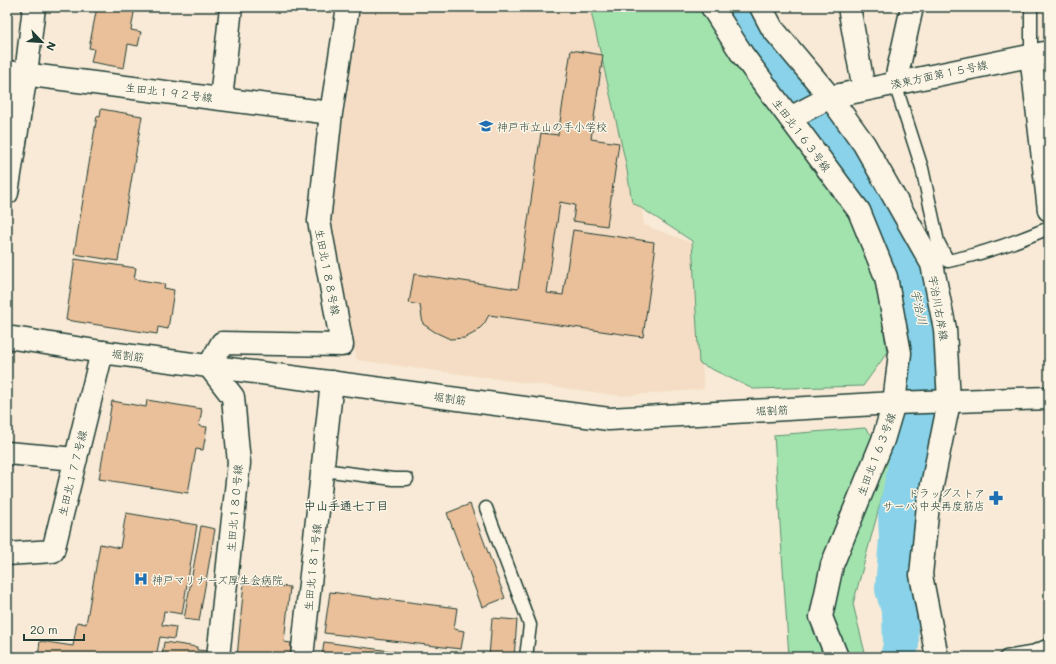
<svg xmlns="http://www.w3.org/2000/svg" width="1056" height="664" font-family="Mali,'Klee One',sans-serif">
<style>
.built{fill:#f4ddc4}
.green{fill:#a2e3ad;stroke:#609070}
.lines{fill:none;stroke-linecap:round;stroke-linejoin:round}
.river{stroke:#89d2e9;stroke-width:36}
.building{fill:#eac09a;stroke:#1f3d34}
.lane-casing{stroke:#1f3d34;stroke-width:15}
.street-casing{stroke:#1f3d34;stroke-width:25}
.secondary-casing{stroke:#1f3d34;stroke-width:25}
.lane{stroke:#fcf5e5;stroke-width:12}
.street{stroke:#fcf5e5;stroke-width:22}
.secondary{stroke:#fcf5e5;stroke-width:22}
.labels{text-anchor:middle;dominant-baseline:central;stroke-width:3;stroke-linejoin:round;paint-order:stroke}
.street-label{font-size:11px;fill:#1f3d34;stroke:#fcf5e5}
.poi-label{font-size:11px;fill:#1f3d34;stroke:#fcf5e5;text-anchor:start}
.water-label{font-size:12px;font-style:italic;fill:#345b58;stroke:#fcf5e5}
.neighbourhood-label{font-size:12px;font-weight:bold;fill:#1f3d34;stroke:#fcf5e5}
</style>
<rect width="100%" height="100%" fill="#f8ead6"/>
<filter id="ink" filterUnits="userSpaceOnUse"><feTurbulence type="fractalNoise" baseFrequency=".025" numOctaves="2"/><feDisplacementMap in="SourceGraphic" scale="8" xChannelSelector="R" yChannelSelector="G"/><feConvolveMatrix kernelMatrix="1 2 1 2 8 2 1 2 1" color-interpolation-filters="sRGB"/></filter>
<g filter="url(#ink)">
<path class="built" d="M361,7H437L474,12L485,7H608L614,26L644,225L692,243L704,389L622,396L357,360L325,234Z"/>
<path class="green" d="M590,7H699L736,60L851,219L874,268L887,353L863,386L753,389L699,363L692,241L632,202L626,164Z
M865,428L893,456L853,604L866,657H789L774,435Z"/>
<g class="lines">
<path class="river" d="M737,7L751,28L816,108L842,148L865,180L902,246L918,291L929,351L896,515L897,539L893,589L900,613L901,645L898,657"/>
</g>
<path class="building" d="M97,7H135L131,30L141,32L138,46L128,44L124,68L91,62L94,49L89,48Z
M571,50L603,55L591,139L619,143L607,226L573,221L575,205L560,202L547,293L563,295L573,230L654,242L653,251L655,252L643,337L489,315L484,324L476,332L465,338L450,339L435,332L423,324L420,305L409,303L414,274L518,289L541,133L558,135Z
M101,109L142,116L118,261L74,254L97,116L100,117Z
M75,259L136,268L134,279L165,284L164,288L174,290L168,329L158,327L157,334L66,320Z
M147,400L202,409L199,426L207,427L203,450L196,449L188,493L99,479L112,401L146,407Z
M470,504L505,598L482,607L447,513Z
M126,513L197,525L182,614L164,611L162,625L176,627L174,639L160,637L156,657H38L40,641L73,646L77,622L86,624L100,544L120,548Z
M201,526L215,529L199,621L184,619Z
M244,583L290,587L284,642L291,643L290,657H237Z
M330,592L457,608L454,629L464,631L461,649L324,633Z
M492,618L517,620L514,657H489Z
M164,642L197,647V650L207,651L206,657H162Z
M324,642L405,653V657H322Z"/>
<g class="lines">
<defs>
<path id="lane" d="M1031,7V55
M895,84L922,168L938,242L948,261C983,254 1016,242 1049,228
M323,470L393,479H407
M486,508L530,625L526,657
M1006,657L1030,653L1049,645"/>
<path id="street" d="M712,7L742,54L859,211L886,277L900,353L894,403L883,440L832,565L821,617L837,657
M761,7L772,28L830,97L864,144L932,264L945,329L949,402L928,505L921,575L937,657
M849,7L864,90
M1031,55L1049,210
M7,72L331,113
M895,84L912,7
M221,99L231,7
M790,118L830,97L1049,52
M7,193L26,74L34,7
M7,453L76,459
M7,554L53,551L102,352
M218,657L239,463L233,397L209,366L222,343L342,345L319,221L331,113L348,7
M302,657L332,382"/>
<path id="secondary" d="M7,337L102,352L609,419L894,403L1049,398"/>
</defs>
<use href="#lane" class="lane-casing"/>
<use href="#street" class="street-casing"/>
<use href="#secondary" class="secondary-casing"/>
<use href="#lane" class="lane"/>
<use href="#street" class="street"/>
<use href="#secondary" class="secondary"/>
</g>
</g>
<defs>
<symbol id="school-bare" viewBox="-9 -9 18 18"><path d="M0-5L7-2L0 1L-7-2ZM-4 1L0 2.5L4 1V4Q0 6-4 4Z" fill="#1f6fb2" stroke="#fcf5e5" stroke-width="2.5" paint-order="stroke"/></symbol>
<symbol id="pharmacy-bare" viewBox="-9 -9 18 18"><path d="M-2-6h4v4h4v4h-4v4h-4v-4h-4v-4h4Z" fill="#1f6fb2" stroke="#fcf5e5" stroke-width="2.5" paint-order="stroke"/></symbol>
<symbol id="hospital-bare" viewBox="-9 -9 18 18"><path d="M-5-5h3v3.5h4V-5h3V5h-3V1.5h-4V5h-3Z" fill="#1f6fb2" stroke="#fcf5e5" stroke-width="2.5" paint-order="stroke"/></symbol>
</defs>
<g fill-rule="evenodd">
<use href="#school-bare" x="476" y="116" width="20" height="20"/>
<use href="#pharmacy-bare" x="986" y="488" width="20" height="20"/>
<use href="#hospital-bare" x="131" y="569" width="20" height="20"/>
</g>
<g class="labels">
<g class="street-label">
<text transform="translate(939 74) rotate(-12)">湊東方面第１５号線</text>
<text transform="translate(169 92) rotate(7)">生田北１９２号線</text>
<text transform="translate(802 135) rotate(53)">生田北１６３号線</text>
<text transform="translate(328 272) rotate(79)">生田北１８８号線</text>
<text transform="translate(939 308) rotate(80)">宇治川右岸線</text>
<text transform="translate(128 355) rotate(8)">堀割筋</text>
<text transform="translate(450 398) rotate(8)">堀割筋</text>
<text transform="translate(772 410) rotate(-3)">堀割筋</text>
<text transform="translate(876 454) rotate(-69)">生田北１６３号線</text>
<text transform="translate(72 473) rotate(-76)">生田北１７７号線</text>
<text transform="translate(234 508) rotate(-85)">生田北１８０号線</text>
<text transform="translate(312 567) rotate(-84)">生田北１８１号線</text>
</g>
<g class="poi-label">
<text x="497" y="126">神戸市立山の手小学校</text>
<text x="985" y="492" text-anchor="end">ドラッグストア<tspan x="985" dy="13">サーバ 中央再度筋店</tspan></text>
<text x="152" y="579">神戸マリナーズ厚生会病院</text>
</g>
<g class="water-label">
<text transform="translate(920 307) rotate(78)">宇治川</text>
</g>
<g class="neighbourhood-label">
<text x="346" y="505">中山手通七丁目</text>
</g>
</g>
<rect width="1056" height="664" fill="none" stroke="#fcf5e5" stroke-width="24"/>
<rect x="12" y="12" width="1032" height="640" fill="none" stroke="#1f3d34" stroke-width="1.5" filter="url(#ink)"/>
<g transform="translate(42 42) rotate(115)" stroke="#fcf5e5" stroke-width="3" paint-order="stroke">
<path d="M0-3L7 15L0 10L-7 15Z" fill="#1f3d34"/>
<text y="-6" font-size="11" font-weight="bold" text-anchor="middle" fill="#1f3d34">N</text>
</g>
<path d="M24 634v6h60v-6" fill="none" stroke="#1f3d34" stroke-width="2"/>
<text x="30" y="634" font-size="12" fill="#1f3d34" stroke="#fcf5e5" stroke-width="3" paint-order="stroke">20 m</text>
</svg>
